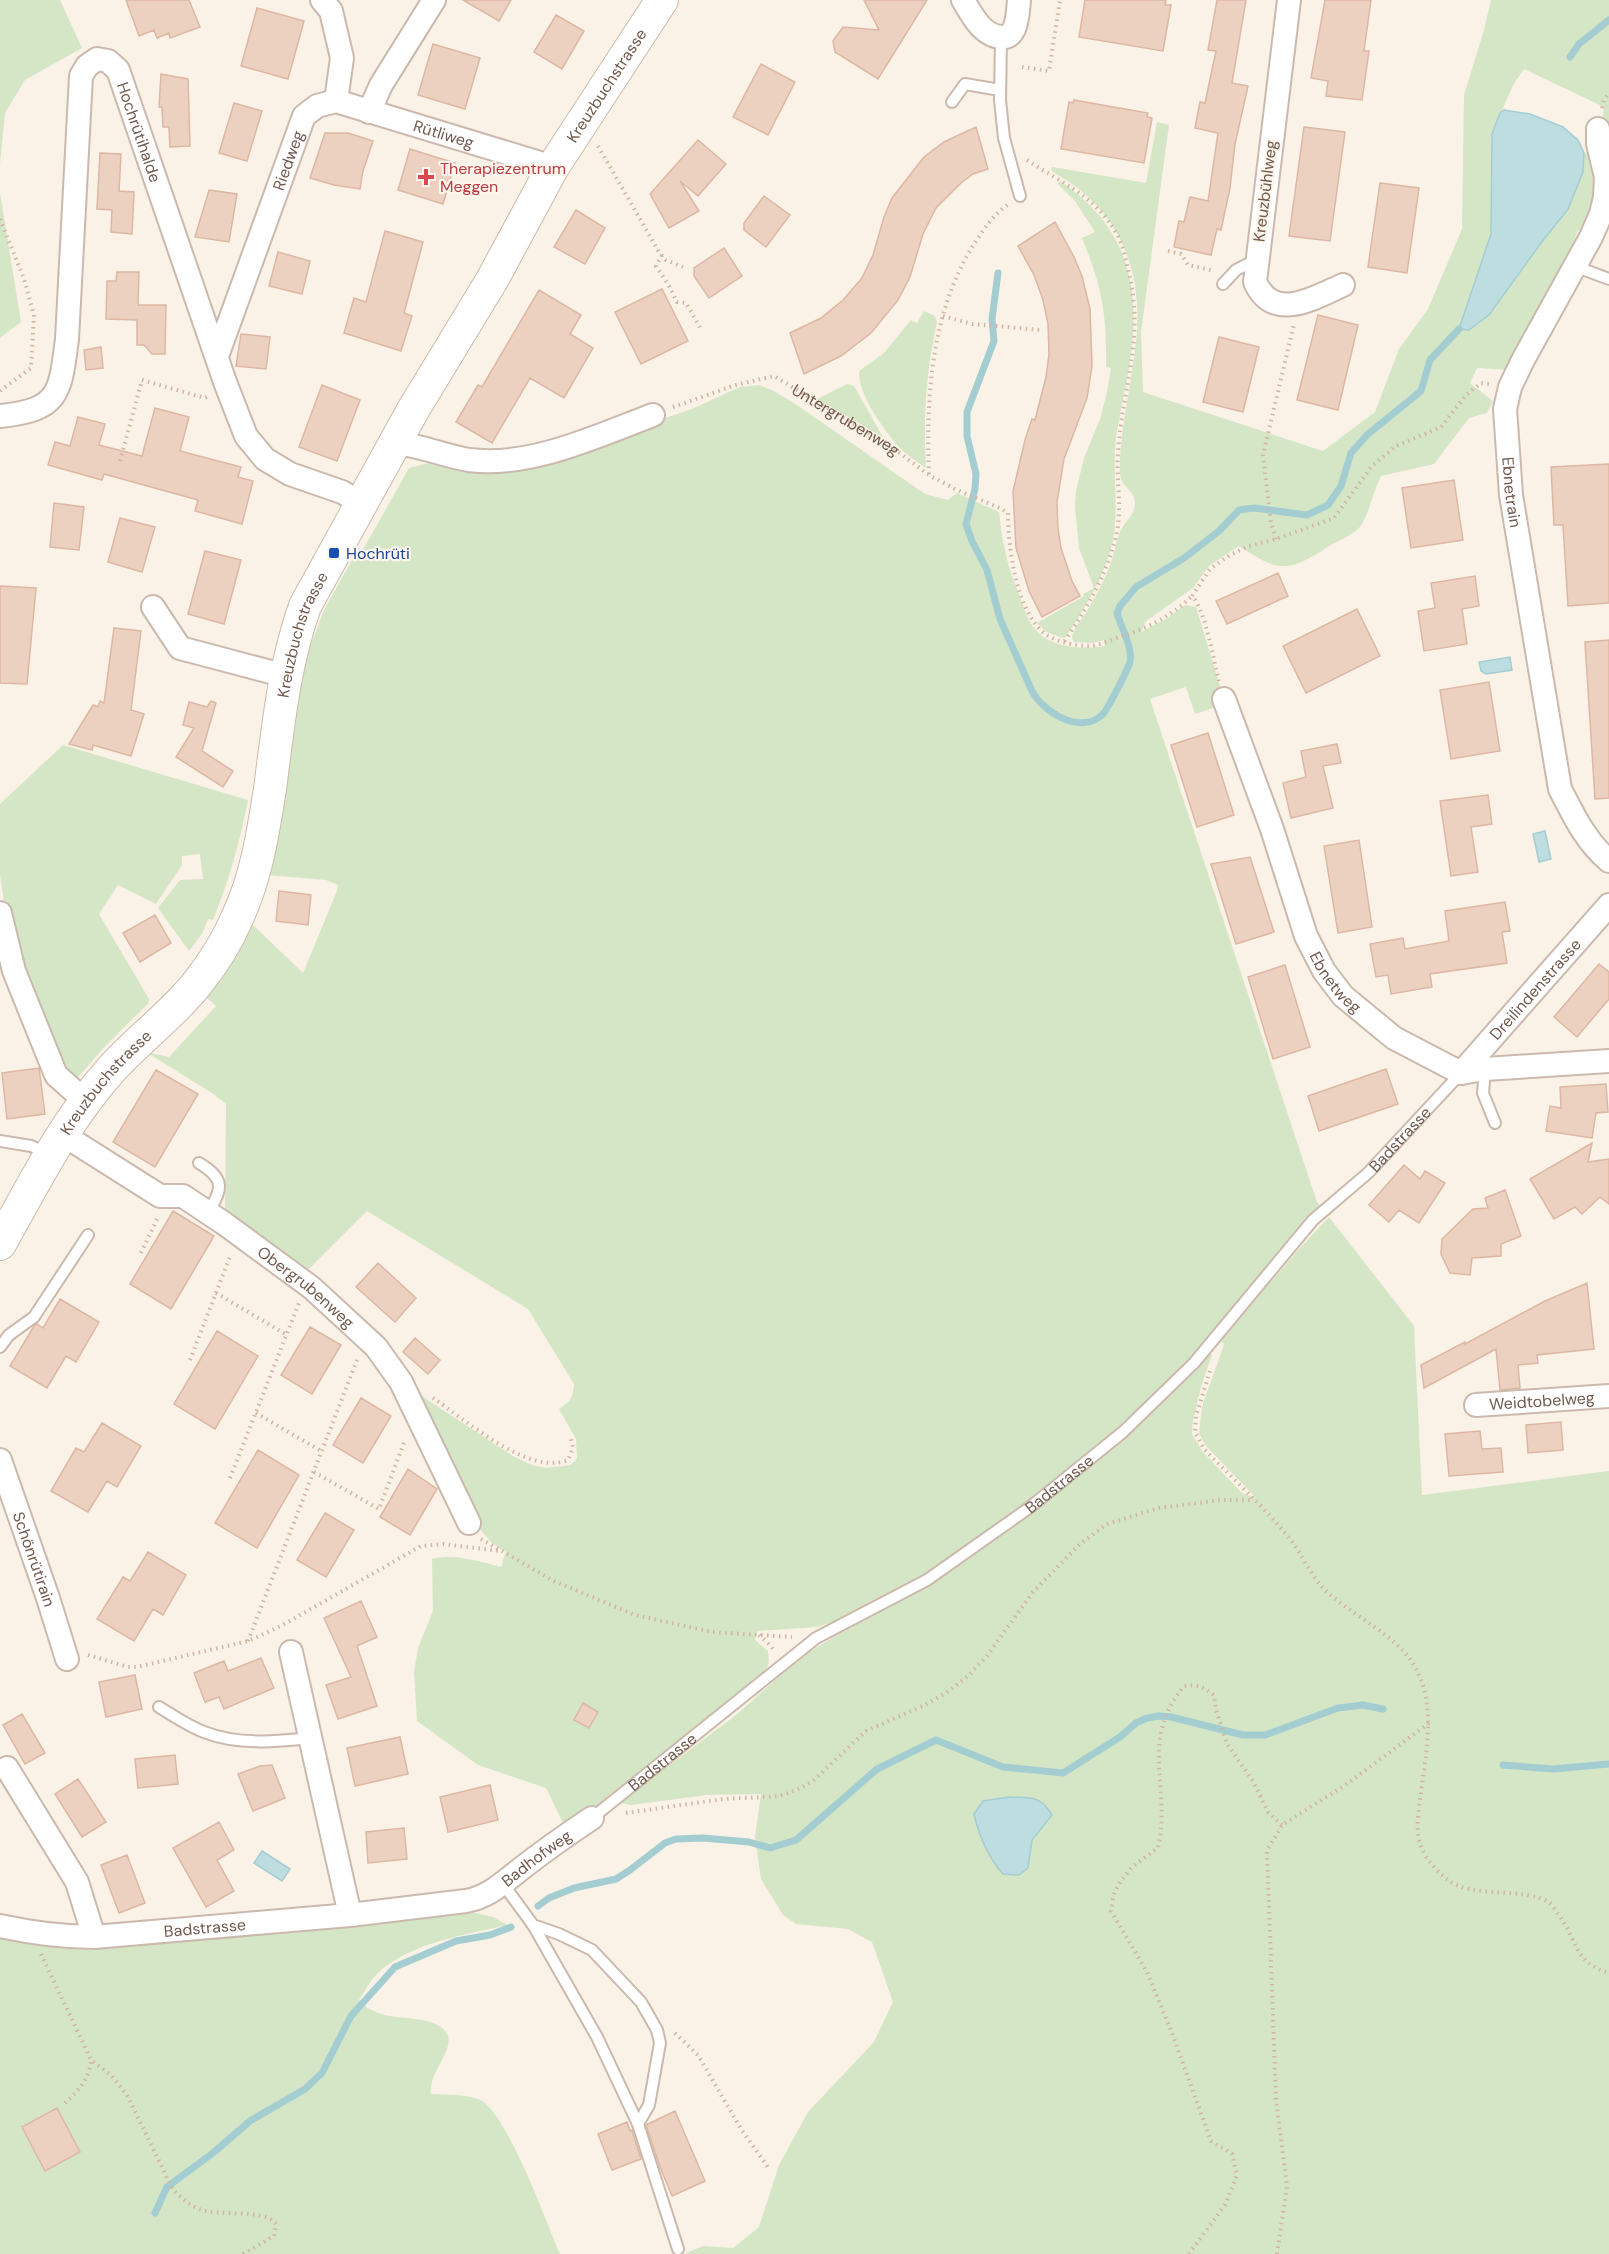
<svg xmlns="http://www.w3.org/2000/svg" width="1609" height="2254" font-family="'DM Sans',sans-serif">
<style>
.green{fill:#d4e6c6}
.water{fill:#bddde1;stroke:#a4cdd2;stroke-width:1.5}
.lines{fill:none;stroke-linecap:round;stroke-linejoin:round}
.stream{stroke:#a4cdd2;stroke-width:7}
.building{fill:#ecd1c1;stroke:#ddb7a3;stroke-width:1.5}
.lane-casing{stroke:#cbb9ae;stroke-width:14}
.street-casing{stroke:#cbb9ae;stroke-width:26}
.secondary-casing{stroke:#cdbaac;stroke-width:34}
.path{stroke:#d1b4a4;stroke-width:4;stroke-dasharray:1.5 4.5;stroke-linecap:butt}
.lane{stroke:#fff;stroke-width:10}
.street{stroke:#fff;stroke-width:22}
.secondary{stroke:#fff;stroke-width:32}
.health-dot{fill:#e0444e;stroke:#fdf6ec;stroke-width:2}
.transit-dot{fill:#1a4fb4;stroke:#fdf6ec;stroke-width:2}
.labels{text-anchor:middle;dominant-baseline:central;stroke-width:4.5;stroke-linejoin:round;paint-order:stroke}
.street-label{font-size:16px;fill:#71594e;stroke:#fdf6ec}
.health-label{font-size:16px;fill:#be3a42;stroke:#fdf6ec;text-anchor:start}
.transit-label{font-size:16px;fill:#164399;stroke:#fdf6ec;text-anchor:start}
</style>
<rect width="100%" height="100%" fill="#faf2e6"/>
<path class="green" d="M0,0H60L82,48L25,80L5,113L0,164Z
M1491,0H1609V148L1601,133L1604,107L1524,69L1513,85L1492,134L1491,234L1459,329L1502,296L1541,243L1568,209L1583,172L1584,153L1593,155L1598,187L1585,231L1578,230L1573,243L1577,246L1508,370L1477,368L1470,383L1493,401L1487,413L1469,418L1434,464L1381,476C1374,489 1368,518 1359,528C1352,535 1340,540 1331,545C1289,572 1281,574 1239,546L1209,566L1193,588L1146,621L1141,632L1166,619L1185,605L1196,607L1220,686L1215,689L1218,702L1213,708L1195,714L1186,687L1150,699L1317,1202L1322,1209L1205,1343L1136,1413L1077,1463L953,1559L908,1586L842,1619L817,1627L757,1631L755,1640L768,1651C770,1664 768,1670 759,1680L653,1764L566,1829L546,1788L478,1765L417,1721L414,1672L418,1648L433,1611L432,1559C455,1553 480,1562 502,1567L503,1559L506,1552L493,1544L477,1526L417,1393L513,1456L532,1465L546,1468L571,1465L577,1458L576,1439L559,1409C570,1402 573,1398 574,1384L528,1309L367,1211L305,1273L225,1211L226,1104L212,1093L146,1052L169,1057L216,1006L205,996L228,966L253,925L303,973L337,891L338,885L326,880L266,875L301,671L324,610L356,553L360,555L409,468L445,459L553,456L692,409L740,387L759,385L774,391L794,403L925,494L948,500L957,493L999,512C1002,542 1008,569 1020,597C1023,605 1026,615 1030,622C1045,648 1079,650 1105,646L1104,640L1092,643L1074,642L1072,638C1073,629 1082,619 1087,611C1096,596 1106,578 1111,562C1115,552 1116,541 1120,532C1124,522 1135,515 1135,504C1136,494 1126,489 1122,481C1119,476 1120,465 1120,459C1122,419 1132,382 1136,342C1144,268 1118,207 1051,171L1052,167L1146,183L1157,122L1169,125L1141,332L1143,392L1323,451L1375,412L1399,349L1428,309L1462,229L1464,95L1484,30Z
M1060,181C1116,219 1137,266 1133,334C1131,369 1121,403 1116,438C1113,467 1117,495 1115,525C1112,565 1088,603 1066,637L1063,638L1046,632L1037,623L1084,596L1083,594L1094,588L1079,548L1075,507L1076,491L1084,458L1100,419L1107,392L1111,368L1106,367C1107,314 1102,287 1082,238L1095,232L1075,201L1058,184Z
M0,193L21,322L0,338Z
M924,311L935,316L937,322C926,373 923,414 926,467H924C916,460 905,454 898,446C883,428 858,395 859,371L884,353L911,320L917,323Z
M847,384L854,386L883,437L817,399Z
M63,745L248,800C240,841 229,881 213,920L208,919L202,934L189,951L158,908L180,880L203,879L200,854L182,856V865L156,904L118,885L99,914L149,999L148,1004L109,1042L78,1077H74L61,1067L7,922L0,875V804Z
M1329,1217L1414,1326L1422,1495L1609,1471V2254H684L703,2246L733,2248L759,2227L779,2165L808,2112L874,2042L893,2002L872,1942L848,1929L796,1924L783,1915L761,1879L755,1837L761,1794L707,1795L631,1805L622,1803L623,1800L736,1715L800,1658L832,1638L921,1590L966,1561L1060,1491L1121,1441L1169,1397L1210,1353L1212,1355L1201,1387L1193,1421L1192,1434L1202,1451L1242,1493L1256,1498L1205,1445L1199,1433L1202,1406L1224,1345L1221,1340L1300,1248Z
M467,1911L493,1917L507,1925C465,1935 415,1942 381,1970C372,1977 365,1991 359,2000C363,2004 368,2009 374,2011C392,2020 414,2016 433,2023C471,2038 427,2068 431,2094C446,2095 464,2094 478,2099C506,2108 547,2225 560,2254H0V1938L54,1947H89L407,1920Z"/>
<path class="water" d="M1504,110L1530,114L1563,127L1578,140L1584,153L1583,172L1568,209L1541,243L1489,315L1469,330L1459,329L1491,234L1492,134L1500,113Z
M1510,657L1512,670L1486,674L1481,671L1479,662Z
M1545,831L1551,859L1539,862L1533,834Z
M1009,1797C1030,1798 1040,1795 1052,1815L1032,1840L1028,1868L1019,1875L1003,1874C989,1858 979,1836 974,1814L983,1801Z
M262,1851L290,1869L282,1881L254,1863Z"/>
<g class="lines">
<path class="stream" d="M1570,57L1579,44L1609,20
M998,273L992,319L994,341L967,412V436L976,474L975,489L966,524L972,541L987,570L1000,619L1032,691C1043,712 1080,735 1102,715C1107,711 1128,669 1130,662C1133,648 1121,627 1117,613L1120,606L1136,587L1184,558L1219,531L1239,510L1254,508L1307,515L1328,505L1341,486L1351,453L1367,435L1421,391L1430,360L1459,329
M1503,1765L1553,1769L1609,1764
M538,1906L549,1898L574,1888L616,1879L630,1870L665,1843L676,1839L703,1838L749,1842L770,1848L796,1840L877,1769L936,1740L1003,1767L1063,1773L1120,1737L1136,1723L1147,1718L1159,1716L1171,1717L1243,1735H1265L1338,1708L1363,1705L1383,1709
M155,2213L167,2187L213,2153L250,2121L305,2089L322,2073L351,2016L395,1967L456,1941L490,1935L511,1927"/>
</g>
<path class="building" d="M126,0H189L200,27L170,38L169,33L157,38L154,30L139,36Z
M463,0H511L499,21Z
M864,0H927L878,79L835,52L833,41L843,27L879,30Z
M1085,0H1166L1165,5H1171L1163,51L1079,37Z
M1217,0H1246L1232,83L1248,86L1235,144L1230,188L1221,230L1217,229L1211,255L1174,247L1179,221L1184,222L1190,197L1208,201L1218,133L1195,128L1200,102L1205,103L1216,51L1208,50Z
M1325,0H1371L1364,51H1369L1362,100L1326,96L1328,81L1311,78Z
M257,8L304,21L288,79L241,66Z
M556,15L584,31L562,69L534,52Z
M433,44L480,58L465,109L418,95Z
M761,64L795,82L768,135L733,117Z
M161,74L188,79L190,146L170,147L169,127H163L162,107H159Z
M1074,100L1148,113L1147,117L1152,118L1144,163L1061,149L1069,102L1073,103Z
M234,103L262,111L247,161L219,153Z
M976,127L988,169L973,174L961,183L936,208L923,234L910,277L898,300L871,333L841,356L804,374L790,333L821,318L843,300L862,278L873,255L884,217L892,198L924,157L944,142Z
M1304,127L1345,132L1330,241L1289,236Z
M325,133H348L373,141L363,171L360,189L334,185L310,178Z
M698,140L726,164L698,196L680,181L699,211L669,228L650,194Z
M410,149L455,163L443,204L398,190Z
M100,153L121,154L119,191L134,192L132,234L111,232L112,210L97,209Z
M1380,183L1419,188L1407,273L1368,267Z
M209,190L237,194L229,242L195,237Z
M764,196L790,215L766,247L744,230V223Z
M576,210L605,228L585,264L554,247Z
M1055,222L1074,257L1082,276L1090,309L1092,366L1087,398L1064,459L1057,502L1058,529L1061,548L1072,581L1080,596L1042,617L1029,591L1016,548L1013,491L1025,440L1032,419L1035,420L1046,377L1049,354L1048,324L1043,300L1034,275L1018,246Z
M385,231L423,242L404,313L412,316L401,351L344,333L354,298L366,302Z
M724,248L742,276L709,298L694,276V268Z
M278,252L310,261L302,294L269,286Z
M117,272H139L138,305H166L165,354H152L144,345H137V320L106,319L107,281H116Z
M662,289L688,341L641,364L615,312Z
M539,290L581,315L570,334L593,348L564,398L530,378L492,443L456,422L478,385L482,387Z
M1318,315L1358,325L1338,410L1297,400Z
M241,334L270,337L266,369L236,366Z
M1219,337L1259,347L1243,412L1203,402Z
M101,347L103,368L86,370L84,350Z
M322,385L360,400L337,461L299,447Z
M155,408L189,417L180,451L241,467L238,477L253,481L242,524L195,511L198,500L104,474L102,480L48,465L55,442L70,446L78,417L105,424L99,445L142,456Z
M1609,464V603L1568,606L1563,525H1554L1551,467Z
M1454,480L1463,540L1411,548L1402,488Z
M54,503L84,507L79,550L50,547Z
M120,518L155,527L142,572L108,562Z
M205,551L241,560L224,624L188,614Z
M1278,573L1288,596L1227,624L1216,601Z
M1475,576L1479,606L1462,609L1467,644L1424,651L1418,611L1435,608L1431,583Z
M0,586L36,588L27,684L0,683Z
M1357,609L1380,656L1306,693L1283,646Z
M114,628L141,631L131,710L144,714L131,756L93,745L92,750L69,744L93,705L98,707L100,701L104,703Z
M1609,640V798L1595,799L1585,642Z
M1489,682L1500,751L1451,759L1440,690Z
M211,701L216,703L202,751L233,771L223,787L176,757L194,728L183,725L189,702L207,707Z
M1208,733L1234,815L1197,827L1171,745Z
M1337,744L1341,763L1323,766L1333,808L1291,818L1283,783L1306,777L1301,751Z
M1488,795L1492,824L1471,827L1478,872L1451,876L1440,801Z
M1359,840L1372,927L1338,933L1324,846Z
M1250,857L1274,932L1236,944L1211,864Z
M279,891L311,895L308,925L276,921Z
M1505,902L1510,931L1502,932L1507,963L1430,974L1432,987L1391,994L1388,975L1376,977L1370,944L1403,938L1405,949L1449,941L1445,911Z
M155,915L171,943L140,962L123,933Z
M1599,964L1609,972V999L1577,1037L1554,1017Z
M1285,965L1310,1047L1273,1059L1248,977Z
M39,1068L45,1114L7,1119L2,1073Z
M1386,1069L1398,1104L1319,1131L1308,1096Z
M156,1070L198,1094L155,1167L113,1142Z
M1606,1084L1608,1112L1596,1113L1592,1138L1546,1131L1550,1106L1561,1108L1560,1087Z
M1592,1143L1588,1162L1609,1159V1204L1600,1197L1582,1214L1575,1207L1554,1219L1530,1179Z
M1404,1165L1420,1179L1425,1171L1445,1183L1419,1223L1399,1210L1389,1222L1369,1205Z
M1505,1190L1521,1236L1501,1244V1256L1472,1258L1470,1275L1450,1273L1441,1254L1442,1239L1473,1209L1488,1208L1485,1198Z
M173,1211L214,1236L171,1309L130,1284Z
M378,1263L416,1298L395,1322L356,1287Z
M1587,1283L1594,1349L1537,1355L1538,1363L1518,1365L1520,1388L1500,1390L1496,1349L1424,1388L1421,1365L1465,1342V1344L1545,1301Z
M60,1299L99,1322L76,1362L66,1356L47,1388L10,1366L34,1326L37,1324L43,1328Z
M310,1327L341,1345L312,1394L281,1375Z
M217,1331L258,1356L215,1429L174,1404Z
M415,1338L440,1360L428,1374L403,1352Z
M361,1398L391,1416L363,1463L333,1445Z
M1561,1422L1563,1450L1528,1453L1526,1425Z
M102,1423L141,1446L117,1487L107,1481L88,1512L51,1491L76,1448L84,1452Z
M1480,1431L1482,1449L1501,1448L1503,1472L1449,1476L1445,1434Z
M258,1450L299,1475L257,1548L215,1523Z
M408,1469L437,1489L410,1535L380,1517Z
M325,1513L354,1530L326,1577L297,1560Z
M148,1552L186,1575L163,1615L153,1609L134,1641L97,1619L123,1577L130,1581Z
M361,1601L377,1637L357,1646L377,1706L338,1719L326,1685L351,1677L324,1618Z
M261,1658L274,1688L224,1709L219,1697L205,1702L194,1673L224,1661L228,1671Z
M135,1675L142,1709L106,1717L99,1682Z
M583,1703L598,1712L589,1728L574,1720Z
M22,1714L45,1753L25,1764L3,1725Z
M400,1737L408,1774L355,1786L347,1748Z
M175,1755L178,1784L138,1788L135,1759Z
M272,1765L285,1798L253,1811L238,1774L260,1766Z
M78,1779L106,1822L82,1837L55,1794Z
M490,1785L498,1820L448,1832L440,1797Z
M219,1822L234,1850L217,1860L234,1891L206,1907L173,1848Z
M404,1828L407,1859L368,1863L366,1832Z
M127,1855L145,1903L119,1913L101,1865Z
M57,2108L80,2152L45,2171L22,2127Z
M675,2111L705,2181L672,2196L660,2167L646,2125Z
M627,2122L630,2131L632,2130L641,2159L612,2170L598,2134Z"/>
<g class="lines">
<defs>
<g id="lane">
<path d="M1001,37L1000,100L1004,138L1020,196"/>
<path d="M952,102L965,84L1000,90"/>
<path d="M1574,266L1609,279"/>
<path d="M1223,284L1236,270L1256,260"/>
<path d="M1485,1069L1483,1093L1495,1123"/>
<path d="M0,1141L31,1146L47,1153"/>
<path d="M199,1163C225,1179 223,1188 208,1213"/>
<path d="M0,1347L9,1335L34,1317L88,1235"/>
<path d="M159,1707C174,1716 188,1726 204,1732C237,1745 275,1742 309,1738"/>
<path id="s2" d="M592,1818L816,1638L927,1580L1029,1508L1123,1432L1194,1363L1313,1220L1368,1173L1461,1073"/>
<path d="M503,1884L533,1925L559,1934L592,1950L641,2002L657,2030L660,2043L649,2105L638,2124"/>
<path d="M533,1925L597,2037L638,2124L678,2249"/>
</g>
<g id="street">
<path d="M322,0L331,11L342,58L336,101"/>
<path d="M963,0C972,15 983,38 1004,37C1009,37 1012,33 1014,29C1018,20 1018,9 1019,0"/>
<path d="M1289,0L1255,282C1274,323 1314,298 1343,285"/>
<path d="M369,112L381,85L434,0"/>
<path id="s3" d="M1598,129V144L1606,177L1605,197L1601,214L1591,237L1523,360L1510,387L1505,409L1511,495L1560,789C1574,816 1586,842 1609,861"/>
<path id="s4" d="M217,356L304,116L317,106L336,101L553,167"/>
<path id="s5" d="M0,416C60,410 60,393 67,339L81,76L87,66L97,59L108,61L118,70L225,382L246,436L265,459L290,474L342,492L363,504"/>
<path d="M397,443C422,446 445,456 469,460C530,468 597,436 653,415"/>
<path d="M153,607L180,648L286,676"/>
<path id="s6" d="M1224,699L1272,829L1306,936L1324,971L1343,996L1394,1038L1461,1073L1485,1069L1609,1061"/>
<path d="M0,913L14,971L56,1075L85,1101"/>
<path id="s7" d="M1461,1073L1609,905"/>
<path id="s8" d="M62,1134L160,1196H183L225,1224L312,1288L376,1347L401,1382L469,1523"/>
<path id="s9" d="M1476,1405L1609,1396"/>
<path id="s10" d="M0,1460L48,1598L67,1659"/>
<path d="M291,1652L350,1915"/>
<path d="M7,1768L77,1882L94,1937"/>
<path id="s11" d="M0,1926C32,1933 62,1937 94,1937L350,1915L466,1901C489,1897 504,1882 522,1868C545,1850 568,1834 592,1818"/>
</g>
<g id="secondary">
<path id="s12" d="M0,1244C33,1185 64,1123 109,1072C136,1041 170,1017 196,985C212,965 228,940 238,916C257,875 263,832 270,789C278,727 284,665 305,606L413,410L492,280L553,167L662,0"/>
</g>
</defs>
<use href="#lane" class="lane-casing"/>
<use href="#street" class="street-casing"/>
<use href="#secondary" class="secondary-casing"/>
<g class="path">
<path d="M1022,67L1049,71L1060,0"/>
<path d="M1602,108L1604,100L1609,93"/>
<path d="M598,146L659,252L666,260L683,267"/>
<path d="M1027,160C1063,184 1093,194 1117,234C1123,245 1125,257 1128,269C1146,339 1122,386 1118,454C1116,480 1122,506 1117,532C1108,573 1087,608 1064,642"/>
<path d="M0,219L24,279L34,315L31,368L0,391"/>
<path d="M1168,251L1181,254L1188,265L1215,271"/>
<path d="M662,255L656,266L668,284L677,302L686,303L702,331"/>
<path d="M943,316L972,324L1041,330"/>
<path id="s1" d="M673,407L736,385L774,376L889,445L929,475L957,490L1002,509L1008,513C1008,548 1016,611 1045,634C1057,642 1075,646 1089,646C1099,646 1111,639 1120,637C1146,629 1173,615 1192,596"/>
<path d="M120,461L142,380L205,398L209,396"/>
<path d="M929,474C926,395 931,310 976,241C985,227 995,213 1009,204"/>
<path d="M1276,539L1271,523L1263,455L1294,324"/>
<path d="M1219,681C1213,658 1206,612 1192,596L1210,569L1230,555L1249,546L1276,539L1334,518L1372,466L1396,446L1441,427L1466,395L1481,383L1489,384"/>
<path d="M141,1253L158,1217"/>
<path d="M216,1293L287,1335"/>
<path d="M190,1360L231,1254"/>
<path d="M1210,1371L1196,1416L1195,1432L1204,1449C1231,1477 1261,1504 1286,1534C1301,1551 1309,1574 1325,1590C1350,1614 1394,1634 1412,1662C1439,1703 1425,1756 1420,1800C1418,1816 1415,1834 1422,1849C1427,1861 1439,1873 1448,1880C1472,1899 1524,1886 1550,1903C1553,1906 1556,1911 1558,1914C1578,1940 1573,1962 1609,1973"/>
<path d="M433,1398C466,1420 528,1476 568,1460L573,1448L571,1439"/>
<path d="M256,1413L321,1451"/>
<path d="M314,1472L379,1509L405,1440"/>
<path d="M230,1478L299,1303"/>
<path d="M481,1539L554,1581L635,1615L712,1632L792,1637"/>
<path d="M759,1635L771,1646L774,1651"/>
<path d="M248,1641L357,1360"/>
<path d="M88,1655L128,1667H137L248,1641L281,1626L421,1546L443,1544L500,1551"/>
<path d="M626,1813L723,1799L780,1796L797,1790L813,1781L866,1731L925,1705L946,1693L968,1676L987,1656L1033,1592L1080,1544L1107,1524L1159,1508L1220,1500H1253"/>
<path d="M41,1954L91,2060L112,2076L127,2095L173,2190C181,2197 189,2205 199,2209C219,2217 264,2208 276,2224L274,2236L243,2254"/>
<path d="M675,2033L698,2055L741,2129L770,2170"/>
<path d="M65,2103C78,2091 89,2080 91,2061"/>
<path d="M1189,2254L1225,2205L1237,2175L1232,2154L1211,2141L1172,2033L1147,1972L1111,1911L1114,1894L1120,1882L1132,1867L1158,1848C1172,1788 1138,1742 1184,1686C1196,1684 1204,1687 1214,1695L1216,1710L1227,1744L1253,1781L1268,1812L1282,1825"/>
<path d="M1277,2254L1287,2186L1276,2099L1267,1851L1282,1825L1347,1784L1429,1723"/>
</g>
<use href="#lane" class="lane"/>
<use href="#street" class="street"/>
<use href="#secondary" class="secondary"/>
</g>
<path class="health-dot" d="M423 168h6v6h6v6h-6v6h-6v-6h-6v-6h6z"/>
<rect class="transit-dot" x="328" y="547" width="12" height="12" rx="3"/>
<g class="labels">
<g class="street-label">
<text stroke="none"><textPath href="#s12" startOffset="1328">Kreuzbuchstrasse</textPath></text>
<text stroke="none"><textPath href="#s5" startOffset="495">Hochrütihalde</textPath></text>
<text stroke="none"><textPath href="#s4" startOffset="404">Rütliweg</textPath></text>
<text stroke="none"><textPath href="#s4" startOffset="208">Riedweg</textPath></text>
<text transform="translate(1265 191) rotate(-83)">Kreuzbühlweg</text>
<text stroke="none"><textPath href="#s1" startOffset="190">Untergrubenweg</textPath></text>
<text stroke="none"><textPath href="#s3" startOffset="388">Ebnetrain</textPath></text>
<text stroke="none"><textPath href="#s12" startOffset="698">Kreuzbuchstrasse</textPath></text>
<text stroke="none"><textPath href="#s6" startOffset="306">Ebnetweg</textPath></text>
<text stroke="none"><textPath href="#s7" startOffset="112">Dreilindenstrasse</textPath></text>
<text stroke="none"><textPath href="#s12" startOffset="194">Kreuzbuchstrasse</textPath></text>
<text stroke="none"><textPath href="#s2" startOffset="1062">Badstrasse</textPath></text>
<text stroke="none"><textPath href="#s8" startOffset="292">Obergrubenweg</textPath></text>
<text stroke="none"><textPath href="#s9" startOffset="66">Weidtobelweg</textPath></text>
<text stroke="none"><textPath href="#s2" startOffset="576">Badstrasse</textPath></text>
<text stroke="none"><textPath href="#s10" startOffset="105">Schönrütirain</textPath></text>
<text stroke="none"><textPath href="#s2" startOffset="90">Badstrasse</textPath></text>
<text stroke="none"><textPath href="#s11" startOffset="552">Badhofweg</textPath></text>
<text stroke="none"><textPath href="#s11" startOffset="206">Badstrasse</textPath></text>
</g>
<g class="health-label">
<text x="440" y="168">Therapiezentrum<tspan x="440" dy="18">Meggen</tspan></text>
</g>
<g class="transit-label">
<text x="346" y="553">Hochrüti</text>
</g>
</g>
</svg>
